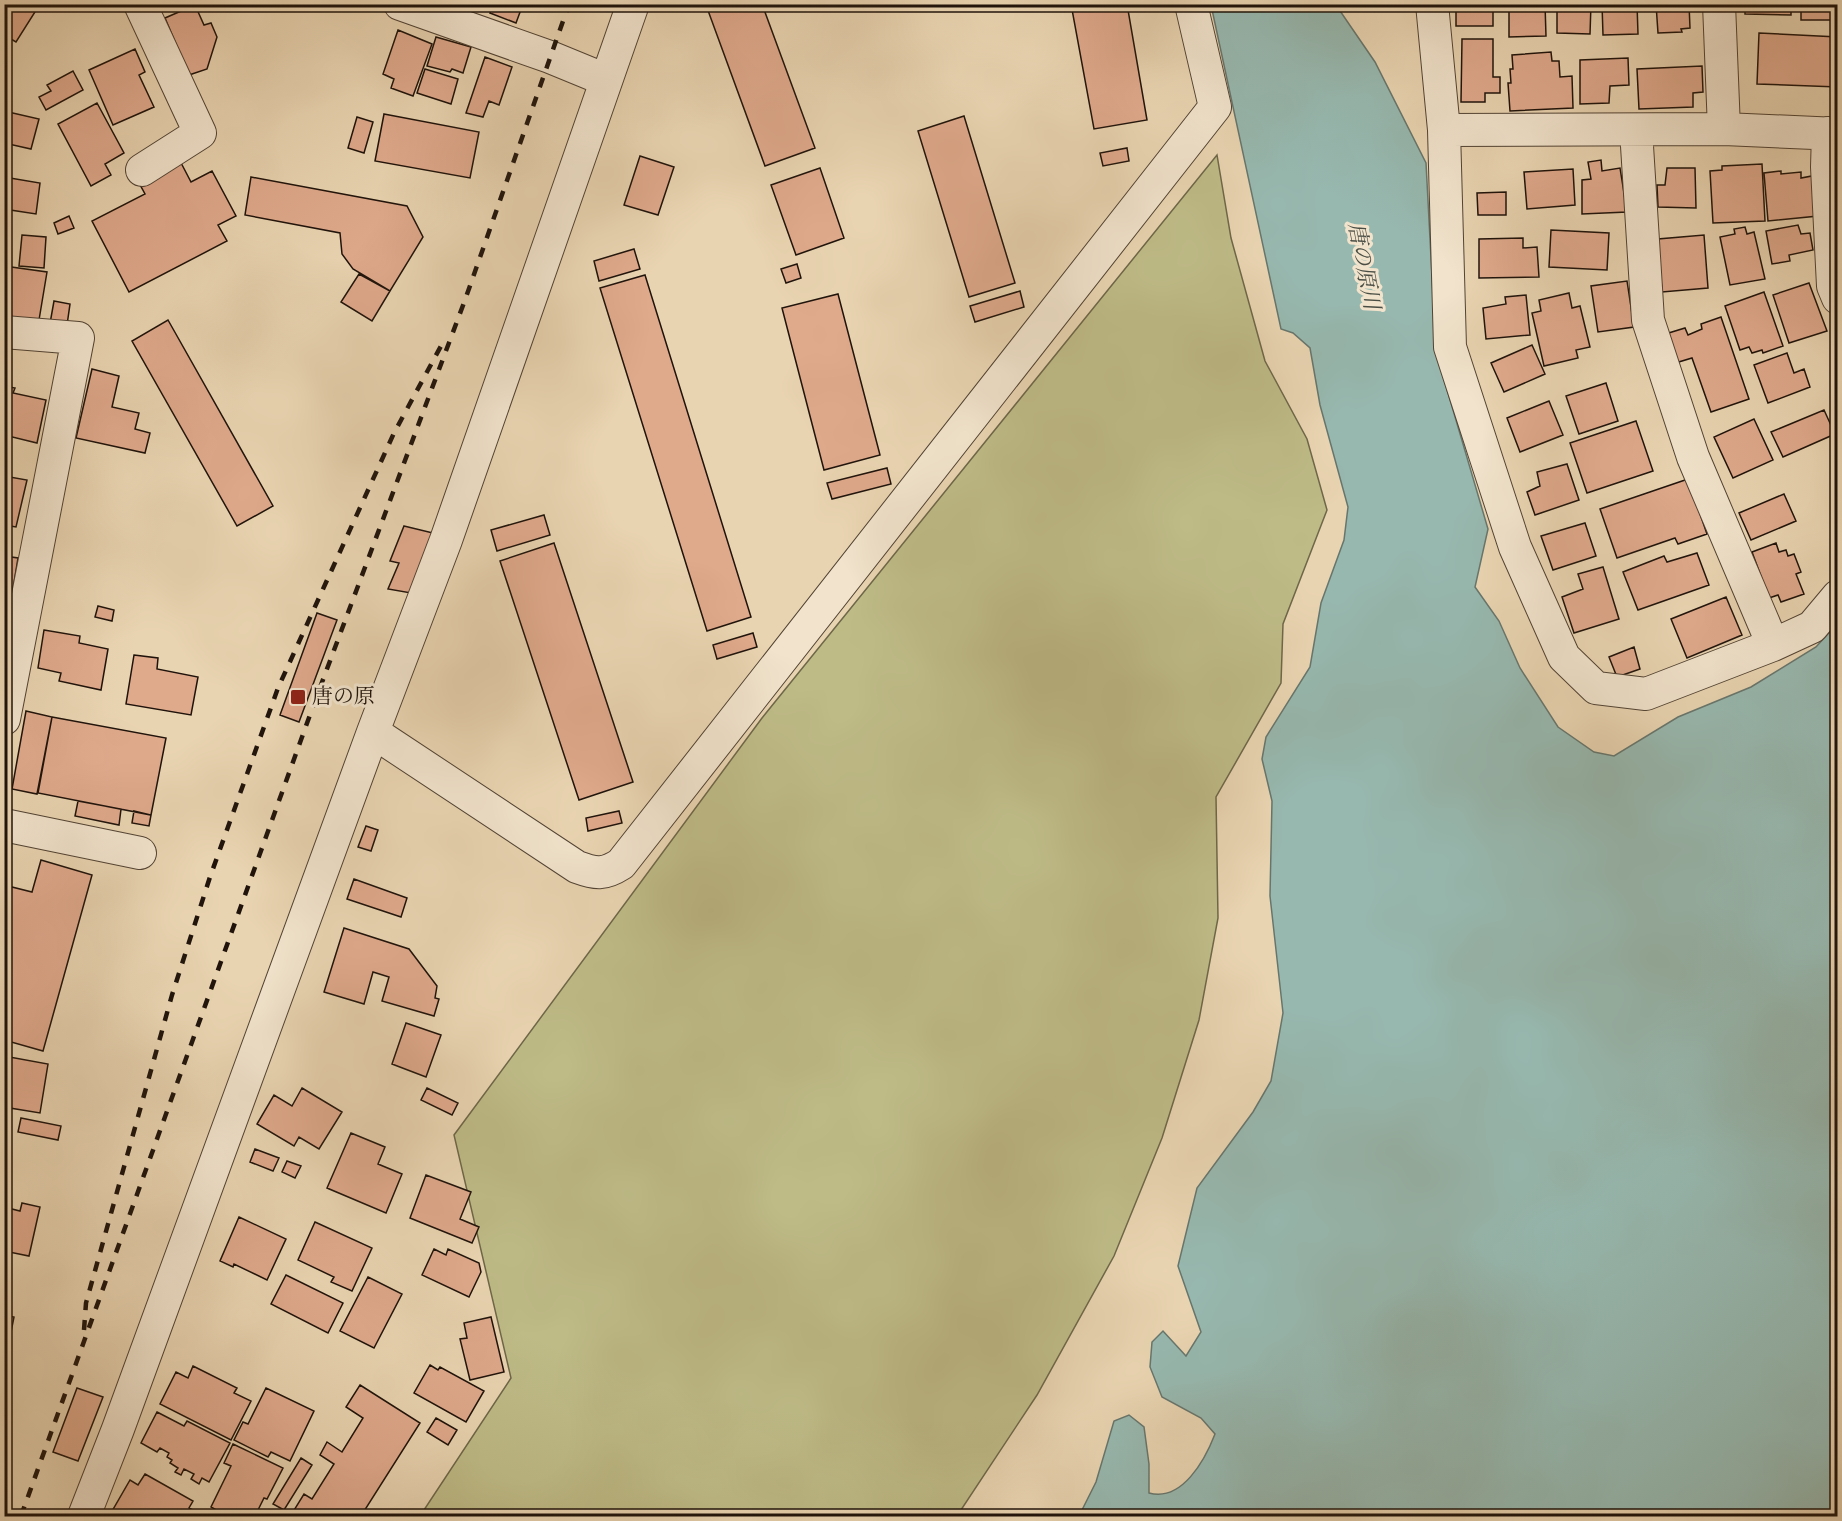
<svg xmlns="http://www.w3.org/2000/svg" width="1842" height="1521" font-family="'Old Standard TT','Noto Serif JP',serif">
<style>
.green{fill:#bebb87;stroke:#6e6749;stroke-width:1.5}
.water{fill:#97b8af;stroke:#67766d;stroke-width:1.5}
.building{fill:#dfa98c;stroke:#1f130b;stroke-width:1.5}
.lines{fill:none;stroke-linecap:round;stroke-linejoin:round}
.minor-casing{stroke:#524334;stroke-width:34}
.minor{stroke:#f1e3cc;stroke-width:32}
.rail{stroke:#1f130b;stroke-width:4.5;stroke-dasharray:10 10;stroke-linecap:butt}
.poi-dot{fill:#8f2418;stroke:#f1e3cc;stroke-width:2}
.labels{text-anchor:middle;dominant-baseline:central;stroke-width:6;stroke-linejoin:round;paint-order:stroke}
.poi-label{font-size:21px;fill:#1f130b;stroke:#f1e3cc;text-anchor:start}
.water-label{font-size:22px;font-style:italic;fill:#494d44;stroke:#f1e3cc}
</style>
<rect width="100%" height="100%" fill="#e9d4b1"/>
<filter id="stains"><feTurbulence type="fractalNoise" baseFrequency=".00333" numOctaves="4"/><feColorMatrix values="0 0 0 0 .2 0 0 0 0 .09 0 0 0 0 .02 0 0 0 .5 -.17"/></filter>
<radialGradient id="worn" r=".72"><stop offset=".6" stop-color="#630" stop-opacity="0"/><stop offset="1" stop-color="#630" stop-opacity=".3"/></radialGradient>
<path class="green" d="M1217,155L1231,238L1265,361L1307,439L1327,510L1283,624L1281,683L1216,797L1218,918L1199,1020L1162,1138L1114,1256L1037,1395L957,1516H420L511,1378L454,1135L762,718Z"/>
<path class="water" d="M1211,5H1336L1375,62L1426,163L1436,352L1488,529L1475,587L1499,621L1520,668L1558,727L1594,752L1614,756L1678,717L1751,687L1816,647L1837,624V1516H1079L1096,1482L1114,1421L1129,1415L1144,1427L1149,1464V1493C1182,1502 1205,1460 1215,1434L1201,1418L1162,1397L1150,1367L1152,1342L1163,1331L1186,1356L1201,1332L1178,1266L1197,1188L1253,1112L1271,1081L1283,1013L1270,896L1272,801L1262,759L1266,737L1310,667L1321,603L1344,540L1348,507L1320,405L1310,348L1293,333L1281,329Z"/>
<path class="building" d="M4,4H40L16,42L4,35Z
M455,4H477L475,11Z
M494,4H523L516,23L490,13Z
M762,4L815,148L765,166L706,5Z
M1071,4H1127L1147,120L1094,129Z
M1456,4H1493V26H1456Z
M1509,4H1545L1546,36L1509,37Z
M1557,4H1591L1590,34L1557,33Z
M1602,4H1637L1638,34L1603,35Z
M1656,4H1689L1690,28L1681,29L1682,32L1658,33Z
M1745,4H1791V15L1745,14Z
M1801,4H1835L1834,20H1801Z
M195,5L204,25L211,23L217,37L207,69L189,75L165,18Z
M398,30L432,44L413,96L391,88L394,79L383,74Z
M1759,33L1838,37V87L1757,84Z
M436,37L471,47L463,73L452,69L450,72L427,66Z
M1462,39H1493V77H1500V93H1485V102H1461Z
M135,49L145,72L139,75L154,107L113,125L89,70Z
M1551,52L1552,61H1559L1560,77L1572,76L1573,108L1510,111L1508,83H1511L1510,69H1513L1512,55Z
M485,57L512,67L499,105L489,101L483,117L466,113Z
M1628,58L1629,85L1610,86L1609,103L1580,104V60Z
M1702,66L1703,92L1693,93V107L1639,109L1637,69Z
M425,69L458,79L451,104L417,93Z
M73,71L83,90L46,110L39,97L51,91L47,85Z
M97,103L124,153L105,164L111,175L91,186L58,124Z
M4,111L39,119L31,149L4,143Z
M384,114L479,132L470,178L375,161Z
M964,116L1015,283L969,297L918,131Z
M357,117L373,122L364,153L348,148Z
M1127,148L1129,161L1103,166L1100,153Z
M640,156L674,167L658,215L624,205Z
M179,159L191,182L212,171L236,216L218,225L227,241L129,292L92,221L145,194L138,181Z
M1601,160L1602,171L1620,168L1627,212L1582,214V180L1591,179L1588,162Z
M1762,164L1765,221L1713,223L1710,171L1722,170V166Z
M820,168L844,238L796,255L771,185Z
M1667,168H1695L1696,208L1658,207L1657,185H1665Z
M1573,169L1575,205L1527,209L1524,172Z
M1781,171V174L1801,172V178L1812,176L1818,216L1768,221L1764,173Z
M4,177L40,183L36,214L4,209Z
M251,177L407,206L423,237L390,291L353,269L342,254L340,233L245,215Z
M1506,192V215H1478L1477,193Z
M69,216L74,228L58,234L54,223Z
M1798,225L1801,234L1810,233L1813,250L1789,255L1790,261L1772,264L1766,231Z
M1745,227L1747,234L1754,232L1765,279L1730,285L1720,237L1735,234L1734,229Z
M1551,230L1609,233L1607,270L1549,267Z
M22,235L46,237L44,268L19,266Z
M1704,235L1708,288L1662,292L1658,239Z
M1523,238V248L1537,247L1539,277L1479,278V239Z
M634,249L640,269L599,281L594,261Z
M797,264L801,278L786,283L781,269Z
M4,266L47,272L38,326L4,321Z
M359,274L390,291L372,321L341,302Z
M645,275L751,617L707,631L600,288Z
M1627,281L1634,327L1598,332L1591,286Z
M1809,283L1827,331L1789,343L1773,295Z
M1020,291L1024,307L975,322L970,306Z
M1764,292L1783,346L1763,353L1762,350L1752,353L1749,347L1740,350L1725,306Z
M1569,293L1572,308L1580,306L1590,347L1576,350L1578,358L1544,366L1532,313L1541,311L1539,300Z
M838,294L880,455L824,470L782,308Z
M1526,295L1530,335L1486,339L1483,308L1506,304L1505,297Z
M54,301L70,304L66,332L49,329Z
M1721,317L1749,399L1711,412L1692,358L1672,364L1662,335L1685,328L1688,335L1702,329L1701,324Z
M168,320L273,506L237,526L132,341Z
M1532,345L1545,374L1504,392L1491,363Z
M1787,353L1794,373L1804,369L1810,387L1768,403L1754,365Z
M92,369L119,376L112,407L139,413L135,429L150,433L145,453L76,438Z
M1606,383L1618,421L1579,434L1566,396Z
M4,386L15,388L13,393L46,400L37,443L4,435Z
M1549,401L1563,435L1520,452L1507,418Z
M1824,410L1835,434L1783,457L1771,432Z
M1754,419L1773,460L1733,478L1714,437Z
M1636,421L1653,471L1587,493L1570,443Z
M1567,464L1579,500L1535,515L1527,492L1540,486L1537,472Z
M887,468L891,484L832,499L827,483Z
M4,476L27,480L16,527L4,525Z
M1688,479L1707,534L1678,544L1675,538L1617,558L1600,509Z
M1784,494L1796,521L1751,540L1739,513Z
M544,515L550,535L497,551L491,530Z
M1585,523L1596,556L1553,570L1541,536Z
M404,526L433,533L411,593L388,589L399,563L390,561Z
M554,543L633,782L579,800L500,561Z
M1776,543L1779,552L1786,550L1788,556L1794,554L1801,572L1796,574L1804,594L1781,602L1778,595L1769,598L1752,552Z
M1697,553L1709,585L1638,610L1623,572L1664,556L1667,562Z
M4,556L18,558L10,607L4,606Z
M1603,567L1619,619L1574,633L1562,597L1583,589L1578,574Z
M1726,597L1742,635L1687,658L1671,619Z
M98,606L114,610L112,621L95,617Z
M317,613L337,620L299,722L280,715Z
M44,630L80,636L79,643L108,649L101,690L59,681L61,673L38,668Z
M753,633L757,647L717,659L713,645Z
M1634,647L1640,669L1617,677L1609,657Z
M134,655L158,658L157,669L198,677L191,715L126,704Z
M26,711L52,717L37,794L12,789Z
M52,717L166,738L151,815L38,793Z
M78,801L121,809L119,825L75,816Z
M134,811L151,815L149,826L132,823Z
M619,811L622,823L588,831L586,818Z
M366,826L378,830L371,851L358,847Z
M41,860L92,875L43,1051L4,1040V885L32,892Z
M354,879L407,898L401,917L347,899Z
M344,928L409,949L437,986L435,998L439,999L434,1016L382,1001L389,977L373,972L364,1004L324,992Z
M406,1023L441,1035L426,1077L392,1064Z
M4,1056L48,1064L40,1113L4,1107Z
M302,1088L342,1112L319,1149L299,1137L294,1146L257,1124L274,1095L292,1106Z
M427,1088L458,1103L452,1115L421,1100Z
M21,1118L61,1126L58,1140L18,1132Z
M351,1133L385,1147L378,1164L402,1174L386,1213L327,1188Z
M255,1149L279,1158L273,1171L250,1162Z
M287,1161L301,1166L295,1178L282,1172Z
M426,1175L471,1192L460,1219L479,1227L472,1243L410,1218Z
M22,1203L40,1207L29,1256L4,1251V1207L20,1211Z
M239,1217L286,1239L267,1280L234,1264L233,1267L220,1261Z
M315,1222L372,1248L352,1291L331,1282L334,1277L298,1260Z
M434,1249L446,1255L448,1249L479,1263L481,1272L469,1297L422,1275Z
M286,1275L343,1303L328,1333L271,1304Z
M368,1277L402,1294L374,1348L340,1331Z
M4,1315L14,1317L10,1337L4,1335Z
M491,1317L504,1372L470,1380L460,1339L467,1338L464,1323Z
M430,1365L438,1370L440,1367L484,1391L466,1422L414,1393Z
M193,1366L237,1388L234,1393L251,1401L231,1440L160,1404L176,1372L188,1378Z
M360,1385L420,1423L361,1516H294L291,1515L304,1494L312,1499L334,1464L320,1455L327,1442L342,1452L363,1418L346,1407Z
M77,1388L103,1397L78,1461L53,1452Z
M266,1388L314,1411L290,1461L271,1452L268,1457L234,1440L243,1422L248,1424Z
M157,1412L184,1426L187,1421L230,1443L209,1482L202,1478L199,1484L191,1479L194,1474L184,1469L181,1475L175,1472L178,1468L170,1463L172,1460L167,1457L169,1453L160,1448L157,1452L141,1443Z
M436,1418L457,1430L448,1445L427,1432Z
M233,1444L283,1468L267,1499L264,1498L256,1514L250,1511L248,1514L243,1512L241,1516H223L219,1514L220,1512L211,1507L231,1466L224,1463Z
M301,1458L312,1465L284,1510L273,1504Z
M145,1474L193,1501L189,1508L204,1516H118L111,1513L130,1480L138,1485Z"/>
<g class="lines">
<defs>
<path id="minor" d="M140,4L200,133L142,170
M400,4L550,57L606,80
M1432,4L1444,130L1450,347L1515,547L1564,657L1596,688L1646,694L1773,645L1812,627L1838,596
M1719,4L1724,129
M1444,130L1724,129L1838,134
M1636,130L1648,320L1693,457L1773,645
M1828,133L1827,167L1833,286L1838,298
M4,332L78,338L4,719
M373,732L577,867C596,874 604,875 621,864L1215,107L1191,4
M4,825L140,853
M84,1516L118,1429L373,732L446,540L633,4"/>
</defs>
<use href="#minor" class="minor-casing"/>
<use href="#minor" class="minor"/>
<path class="rail" d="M84,1330L86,1303L172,995L210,877L278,688L394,433L441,346
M21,1516L315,701L465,300L569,4"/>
</g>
<rect class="poi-dot" x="290" y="689" width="16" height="16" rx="3"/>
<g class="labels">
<g class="poi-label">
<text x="312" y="697">唐の原</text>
</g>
<g class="water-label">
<text transform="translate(1363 266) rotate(79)">唐の原川</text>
</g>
</g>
<rect width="1842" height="1521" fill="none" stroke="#e9d4b1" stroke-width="24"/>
<rect x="6" y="6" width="1830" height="1509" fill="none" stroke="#1f130b" stroke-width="3"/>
<rect x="12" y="12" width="1818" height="1497" fill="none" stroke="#1f130b" stroke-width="1.5"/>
<rect width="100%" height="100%" filter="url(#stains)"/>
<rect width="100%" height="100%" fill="url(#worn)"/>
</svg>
